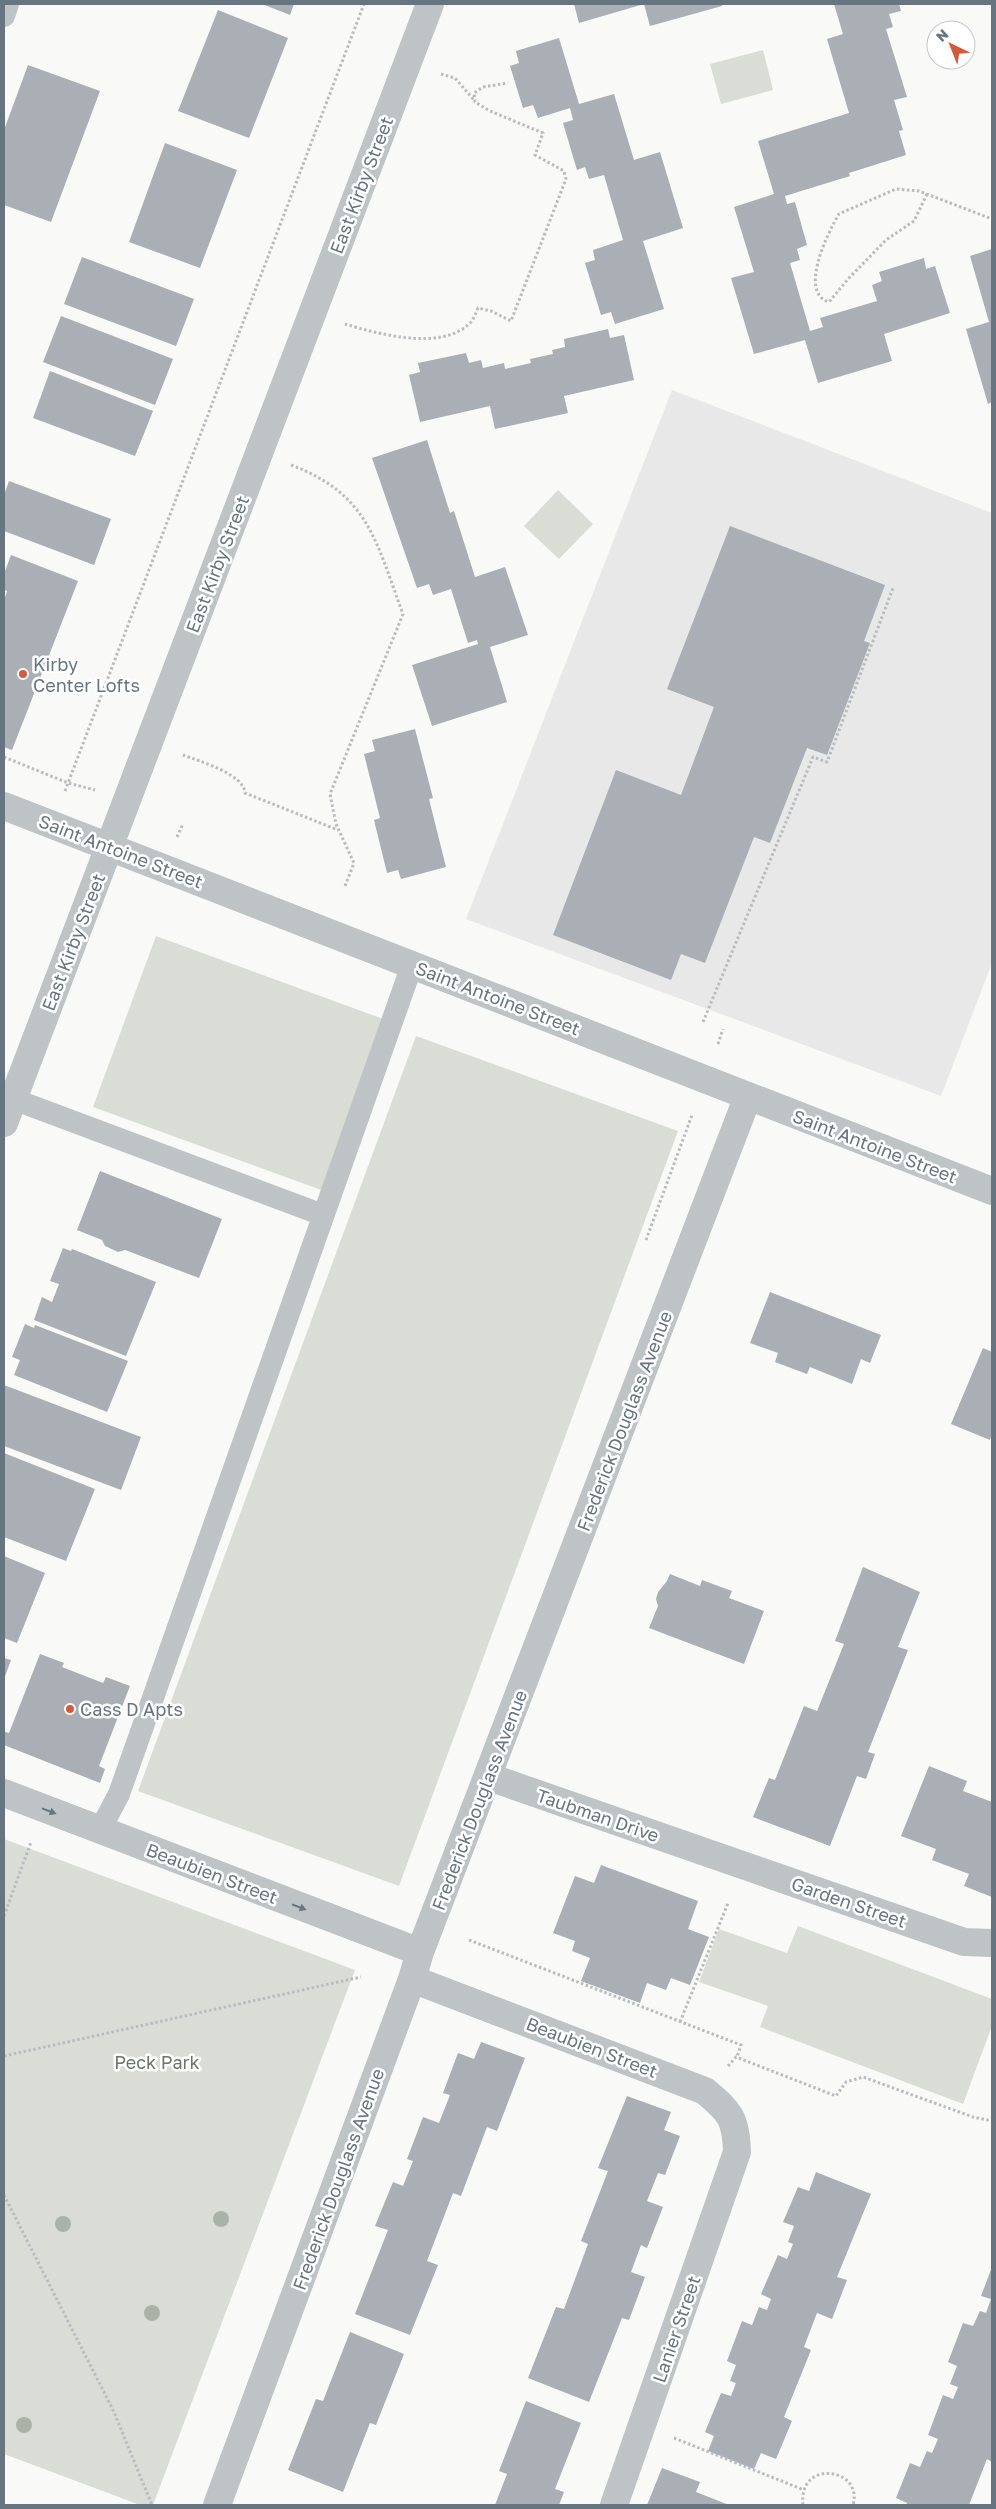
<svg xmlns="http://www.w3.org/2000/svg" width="996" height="2509" font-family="'Golos Text',sans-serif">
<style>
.built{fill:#e7e8e7}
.green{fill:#d9ddd6}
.building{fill:#a9afb5}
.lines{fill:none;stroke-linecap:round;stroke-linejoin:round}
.path{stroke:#b9bcbf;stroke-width:3;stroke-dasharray:2.5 2.5;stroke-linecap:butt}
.service{stroke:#bec3c6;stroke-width:22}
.minor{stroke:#bec3c6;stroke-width:28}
.tree{fill:#aab2a7}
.oneway{fill:#66757f}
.poi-dot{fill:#d35b3d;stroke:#fff;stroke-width:2}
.labels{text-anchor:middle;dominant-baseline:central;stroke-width:5;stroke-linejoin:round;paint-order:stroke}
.street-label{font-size:18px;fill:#66757f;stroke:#fff}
.poi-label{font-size:18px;fill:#66757f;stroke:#fff;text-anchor:start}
.park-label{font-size:18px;fill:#697765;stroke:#fff}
</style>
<rect width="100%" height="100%" fill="#f9f9f7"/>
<path class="built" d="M672,390L992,513V963L941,1096L466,919Z"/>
<path class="green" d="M763,50L773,90L721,104L710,64Z
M558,490L593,524L559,559L524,526Z
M156,936L386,1020L324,1191L93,1107Z
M416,1036L678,1131L399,1886L138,1791Z
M4,1839L355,1970L153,2505H140L4,2454Z
M798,1926L992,1999V2026L963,2104L760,2027L768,2006L699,1982L719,1929L787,1953Z"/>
<path class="building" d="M262,4H294L290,15Z
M574,4H722V6L650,26L644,4L579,23Z
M834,4H899L901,11L889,14L893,27L886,29L907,97L894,100L903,130L899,131L906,155L849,173L850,176L785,196L787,204L795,202L807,245L797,249L800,260L790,263L810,331L823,327L820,318L877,301L872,285L882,281L879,272L924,258L926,269L935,266L950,313L884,334L892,361L818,383L805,340L754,354L731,278L754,272L734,207L774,194L758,141L849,113L827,39L843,34Z
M218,10L288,38L249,138L178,111Z
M559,38L579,104L614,94L634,160L660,152L683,228L643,241L664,309L615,324L611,312L601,315L585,263L595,260L593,250L623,240L604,175L589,179L585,167L577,170L563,123L573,120L570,108L538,118L533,105L523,108L510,66L519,63L516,51Z
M28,65L100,91L51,222L4,205V130Z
M165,143L237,170L200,268L129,242Z
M992,249V402L988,404L966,329L989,322L970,256Z
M82,257L194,299L176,346L64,304Z
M61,316L173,359L155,405L43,362Z
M608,329L610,338L624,335L634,380L564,396L568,413L495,429L490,406L420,422L409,375L420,372L418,363L466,353L469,363L481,360L483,368L504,363L505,369L531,363L530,359L553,354L552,350L565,347L564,339Z
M50,371L153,411L135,456L33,418Z
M427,440L450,513L454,511L475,577L505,567L528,635L490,647L507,702L432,726L412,665L478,644L477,640L468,643L451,589L433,595L429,584L417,588L372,458Z
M9,481L111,519L94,565L4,531V495Z
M730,526L885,585L864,641L870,643L827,755L807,748L770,843L754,837L705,963L681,954L671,980L553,935L616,770L681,795L714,707L667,689Z
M11,555L78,581L12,750L4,747V601L7,591L4,590V574Z
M415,729L433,798L429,799L446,867L401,879L398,870L387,873L374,820L380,818L364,754L375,751L372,740Z
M100,1171L222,1219L199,1278L125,1250L118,1252L105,1246L102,1240L77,1230Z
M63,1248L71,1251L72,1249L156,1282L126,1356L34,1320L42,1297L52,1302L59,1284L50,1281Z
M770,1292L881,1335L870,1363L861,1359L852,1384L810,1367L807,1374L775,1362L778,1353L750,1343Z
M25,1324L34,1328L35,1325L128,1361L107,1412L14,1375L20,1360L12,1357Z
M983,1348L992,1352V1434L990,1440L951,1424Z
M4,1385L141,1437L121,1490L4,1446Z
M4,1453L95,1489L66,1561L4,1537Z
M4,1556L45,1573L17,1643L4,1638Z
M863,1567L920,1592L898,1647L908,1650L868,1752L875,1754L866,1779L857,1776L830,1846L753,1817L769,1778L775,1780L804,1706L817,1711L844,1644L835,1641Z
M670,1574L700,1586L702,1580L732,1591L729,1598L764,1611L744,1664L649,1628L658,1606L656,1599L658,1592L667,1581Z
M40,1654L64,1663L62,1667L103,1683L106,1677L130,1686L99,1766L105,1769L100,1783L4,1745V1735L5,1732L9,1733Z
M4,1658L11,1660L4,1679Z
M929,1766L967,1781L963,1791L992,1802V1897L964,1886L969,1874L932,1860L936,1849L901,1836Z
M601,1865L698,1901L688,1929L709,1937L690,1985L671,1978L666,1990L647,1983L640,2003L581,1981L590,1958L572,1951L575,1941L553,1933L575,1876L594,1883Z
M481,2042L525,2058L497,2131L487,2127L461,2196L453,2193L427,2261L438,2265L410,2335L355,2314L388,2230L375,2226L393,2182L403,2186L413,2161L407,2159L423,2117L439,2123L450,2095L443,2093L458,2053L474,2059Z
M627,2096L671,2112L664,2130L680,2136L665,2175L658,2173L647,2201L663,2207L647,2248L641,2245L631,2272L645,2277L629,2320L622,2318L589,2402L528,2378L556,2307L564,2309L588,2244L581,2241L608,2171L598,2168Z
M816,2172L871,2194L837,2277L847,2280L832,2319L817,2313L804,2347L811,2350L784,2417L792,2421L776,2459L761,2453L754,2469L708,2451L714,2436L705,2432L721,2393L731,2396L736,2383L730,2381L736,2365L727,2361L742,2321L752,2325L759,2307L767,2310L771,2299L761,2294L778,2255L787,2259L793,2244L788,2242L794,2226L783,2222L798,2187L809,2191Z
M992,2267V2462L987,2459L969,2505H906L907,2503L896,2498L910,2463L920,2467L927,2451L932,2453L938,2439L928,2435L943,2395L953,2399L958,2387L950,2384L957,2366L948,2362L963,2323L973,2326L980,2311L986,2313L991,2299L981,2296Z
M350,2332L404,2354L376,2425L370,2423L343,2492L288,2470L316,2399L323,2401Z
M526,2401L581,2423L555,2489L564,2492L559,2505H495L507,2474L499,2471Z
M662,2468L700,2482L696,2492L729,2505H647Z"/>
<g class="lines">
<path class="path" d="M441,74L455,78L474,100
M927,194L914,221L886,240L848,279L829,302C798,293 828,232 839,214L896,189L919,191L992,219
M345,324C378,334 443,352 471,322C474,318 476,313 478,308L491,311L511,321L566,179L564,171L535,155L543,133L490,111L475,102L474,93L483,87L508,83
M291,465C369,494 376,542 403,614L330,794L336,824L354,863L345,886
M183,755C199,761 244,774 245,793L338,830
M4,757L68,783L95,790
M65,791L364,4
M177,837L183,824
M703,1022L813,757L827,762L893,588
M718,1044L723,1029
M646,1240L692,1115
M4,1916L31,1842
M469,1940L741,2045L737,2057
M680,2022L728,1903
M4,2056L361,1977
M728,2066L736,2057L836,2096L846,2082L863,2077L973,2117L987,2120L992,2118
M4,2195L114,2412L152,2505
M674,2438L804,2490
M803,2505C798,2458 864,2468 853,2505"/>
<path class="service" d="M4,16L8,4
M13,1099L323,1215
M100,1830L119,1794L412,965"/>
<path class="minor" d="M4,806L992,1191
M4,1123L430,4
M489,1777L964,1942L992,1943
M4,1793L420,1952
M412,1979L705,2091C730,2112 736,2118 737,2152L614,2505
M217,2505L412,1979L420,1952L748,1096"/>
</g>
<g class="tree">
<circle cx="221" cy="2219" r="8"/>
<circle cx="63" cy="2224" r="8"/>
<circle cx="152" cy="2313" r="8"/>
<circle cx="24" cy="2425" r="8"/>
</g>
<defs><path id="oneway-solid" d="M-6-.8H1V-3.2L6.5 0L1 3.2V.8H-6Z" transform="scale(1.25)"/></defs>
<g class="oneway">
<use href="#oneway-solid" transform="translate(49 1811) rotate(21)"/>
<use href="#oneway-solid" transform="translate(299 1907) rotate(21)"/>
</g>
<g class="poi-dot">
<circle cx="23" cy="674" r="5"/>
<circle cx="70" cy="1709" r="5"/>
</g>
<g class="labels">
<g class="street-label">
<text transform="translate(361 185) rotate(-69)">East Kirby Street</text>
<text transform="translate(217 564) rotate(-69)">East Kirby Street</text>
<text transform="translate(121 851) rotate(21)">Saint Antoine Street</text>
<text transform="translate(73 942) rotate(-69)">East Kirby Street</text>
<text transform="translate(498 998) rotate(21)">Saint Antoine Street</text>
<text transform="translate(875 1146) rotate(21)">Saint Antoine Street</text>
<text transform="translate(624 1421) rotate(-69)">Frederick Douglass Avenue</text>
<text transform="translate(479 1800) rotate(-69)">Frederick Douglass Avenue</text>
<text transform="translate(598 1815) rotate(19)">Taubman Drive</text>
<text transform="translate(212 1873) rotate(21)">Beaubien Street</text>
<text transform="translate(849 1902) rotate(19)">Garden Street</text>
<text transform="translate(592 2047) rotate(21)">Beaubien Street</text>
<text transform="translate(338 2179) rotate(-70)">Frederick Douglass Avenue</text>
<text transform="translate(676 2329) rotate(-71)">Lanier Street</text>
</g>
<g class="poi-label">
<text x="33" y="664">Kirby<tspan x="33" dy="21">Center Lofts</tspan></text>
<text x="80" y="1709">Cass D Apts</text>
</g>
<g class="park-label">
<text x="157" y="2062">Peck Park</text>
</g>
</g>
<rect width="996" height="2509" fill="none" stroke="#66757f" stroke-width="10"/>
<g transform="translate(951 45) rotate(317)"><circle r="24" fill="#ffffff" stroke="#c2c8cc"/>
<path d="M0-4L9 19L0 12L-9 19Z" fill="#d35b3d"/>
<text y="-8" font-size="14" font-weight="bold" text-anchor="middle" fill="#66757f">N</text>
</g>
</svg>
